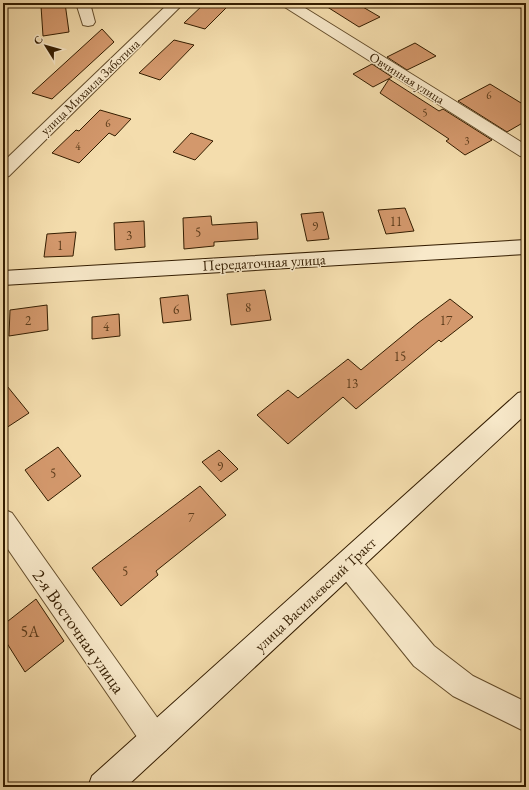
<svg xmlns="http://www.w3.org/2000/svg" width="529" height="790" font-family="'EB Garamond',serif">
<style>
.building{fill:#d3986c;stroke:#341d00}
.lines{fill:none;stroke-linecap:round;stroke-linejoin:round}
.street-casing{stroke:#644d2b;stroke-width:2}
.secondary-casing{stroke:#341d00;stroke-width:2}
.street{fill:#f8e9ca;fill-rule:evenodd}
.secondary{fill:#f8e9ca;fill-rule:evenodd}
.labels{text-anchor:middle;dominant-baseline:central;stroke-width:3;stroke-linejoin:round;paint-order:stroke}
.far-number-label{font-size:11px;fill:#5c3c1b}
.far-street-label{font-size:13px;fill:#341d00;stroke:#f8e9ca}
.number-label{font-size:13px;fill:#5c3c1b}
.street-label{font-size:15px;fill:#341d00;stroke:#f8e9ca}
.near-number-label{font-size:16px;fill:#5c3c1b}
.near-street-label{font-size:18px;fill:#341d00;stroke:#f8e9ca}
</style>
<rect width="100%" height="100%" fill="#f4ddad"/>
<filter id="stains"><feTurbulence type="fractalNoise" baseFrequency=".005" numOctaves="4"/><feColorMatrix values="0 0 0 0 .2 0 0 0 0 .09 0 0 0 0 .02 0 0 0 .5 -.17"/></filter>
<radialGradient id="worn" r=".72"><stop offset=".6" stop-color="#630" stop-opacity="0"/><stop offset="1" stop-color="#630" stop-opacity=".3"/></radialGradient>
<path class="building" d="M65,3L69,32L43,36L41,6Z
M205,3H231L205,29L184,23Z
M321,3H356L380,17L359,27Z
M102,29L114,42L52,99L32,93Z
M174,40L194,45L160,80L139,73Z
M415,43L436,56L407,70L387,57Z
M372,64L392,77L373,87L353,74Z
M389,79L439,111L443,109L492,140L465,155L446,141L449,139L380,93Z
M490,84L526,106V121L507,132L458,101Z
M100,110L131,119L115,136L109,133L79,163L52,153L76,130L79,131Z
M191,133L213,141L195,160L173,152Z
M405,208L414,231L386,234L378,210Z
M323,212L329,239L307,241L301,214Z
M211,216L212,225L257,222L258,239L214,242V246L184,249L183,218Z
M144,221L145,247L115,250L114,223Z
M76,232L73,256L44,257L47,234Z
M265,290L271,320L231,325L227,294Z
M188,295L191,320L163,323L160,298Z
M450,299L473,317L441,342L439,340L356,409L343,397L288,444L257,415L288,390L298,398L348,359L361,370L418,323Z
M47,305L48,330L9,336L10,310Z
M119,314L120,336L92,339V317Z
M3,381L29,413L3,430Z
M58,447L81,476L48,501L25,470Z
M219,450L238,469L221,482L202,462Z
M200,486L226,515L156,571L158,575L121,606L92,568Z
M36,599L64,641L25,672L3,637V625Z"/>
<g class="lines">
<defs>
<path id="street" d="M76,3H90L95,22L93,25L88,26L83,25Z
M169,3H184L9,176L3,178V162Z
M281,3H297L526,145V157L520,156L283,6Z
M514,3H526V9L516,6Z
M3,509L12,513L166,730L171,740L166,750L156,755L146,750L3,542Z
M348,551L357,555L434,646L473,676L526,702V732L453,696L414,666L339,573L335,564L339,555Z"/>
<path id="secondary" d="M526,240V254L3,285V271Z
M526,391V414L166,750L126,787H88L92,776L518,393Z"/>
</defs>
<use href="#street" class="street-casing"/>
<use href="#secondary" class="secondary-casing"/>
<use href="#street" class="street"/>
<use href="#secondary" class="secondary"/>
</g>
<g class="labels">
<g class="far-number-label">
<text x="489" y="95">6</text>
<text x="425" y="112">5</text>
<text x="108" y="123">6</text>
<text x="467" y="141">3</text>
<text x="78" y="146">4</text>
</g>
<g class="far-street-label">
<text transform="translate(407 78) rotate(32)">Овчинная улица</text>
<text transform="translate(90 87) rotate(-44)">улица Михаила Заботина</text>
</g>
<g class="number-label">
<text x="396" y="221">11</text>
<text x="315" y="226">9</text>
<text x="198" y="232">5</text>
<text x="129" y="235">3</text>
<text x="60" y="245">1</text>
<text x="248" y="307">8</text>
<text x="176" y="309">6</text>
<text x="28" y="320">2</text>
<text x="446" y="320">17</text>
<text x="106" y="326">4</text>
<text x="400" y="356">15</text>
<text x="352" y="383">13</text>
<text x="220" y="466">9</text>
<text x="53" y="473">5</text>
<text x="191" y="517">7</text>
<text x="125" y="571">5</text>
</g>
<g class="street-label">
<text transform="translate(264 262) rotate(-3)">Передаточная улица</text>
<text transform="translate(315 594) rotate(-43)">улица Васильевский Тракт</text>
</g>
<g class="near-number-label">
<text x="30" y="631">5А</text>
</g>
<g class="near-street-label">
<text transform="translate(79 631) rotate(55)">2-я Восточная улица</text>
</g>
</g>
<rect width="529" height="790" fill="none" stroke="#f4ddad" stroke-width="16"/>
<rect x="4" y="4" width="521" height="782" fill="none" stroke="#341d00" stroke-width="2"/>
<rect x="8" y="8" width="513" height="774" fill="none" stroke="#341d00"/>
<g transform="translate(46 46) rotate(307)" stroke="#f8e9ca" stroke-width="3" paint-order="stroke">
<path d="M0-3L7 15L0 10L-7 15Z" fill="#341d00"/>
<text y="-6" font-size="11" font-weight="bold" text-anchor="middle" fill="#341d00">С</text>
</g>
<rect width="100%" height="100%" filter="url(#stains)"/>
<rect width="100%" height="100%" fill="url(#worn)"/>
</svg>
